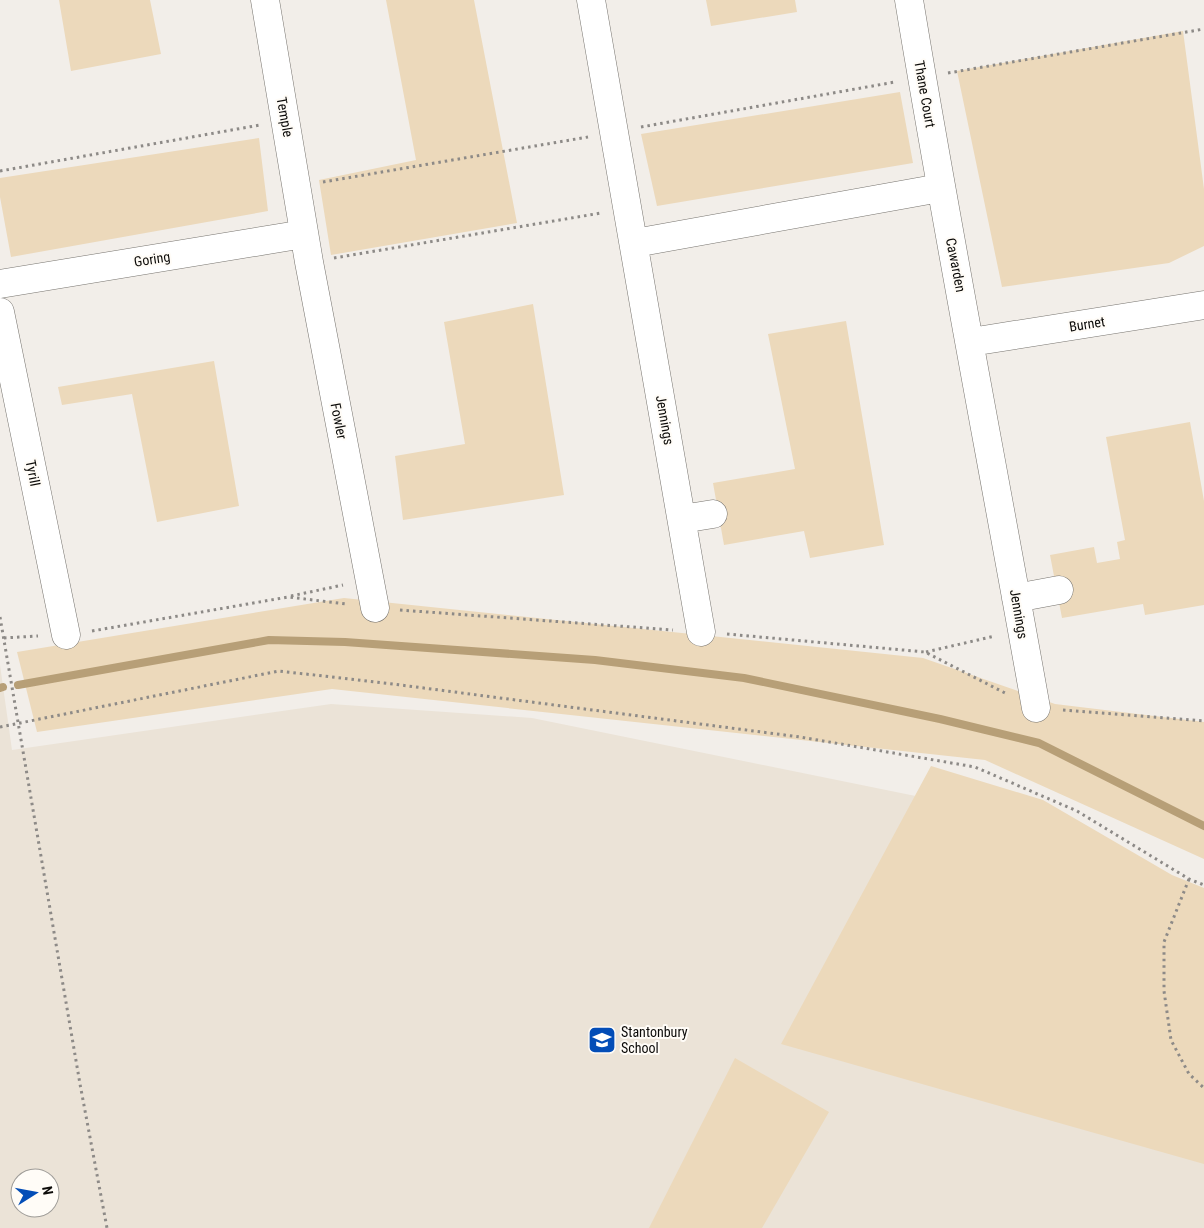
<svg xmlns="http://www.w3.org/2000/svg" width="1204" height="1228" font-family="'Roboto Condensed',sans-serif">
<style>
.built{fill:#ebe3d7;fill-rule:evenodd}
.green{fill:#ecd9bb}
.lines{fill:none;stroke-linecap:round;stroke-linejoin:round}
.stream{stroke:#b79f77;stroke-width:8}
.minor-casing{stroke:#77746f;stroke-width:29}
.path{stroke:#8d8a87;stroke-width:3;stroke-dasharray:2.5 4;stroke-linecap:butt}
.minor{stroke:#fff;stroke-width:28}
.labels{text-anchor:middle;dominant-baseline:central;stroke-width:4;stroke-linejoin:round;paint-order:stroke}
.street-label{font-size:14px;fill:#0c0b09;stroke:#fffcf7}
.poi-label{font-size:14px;fill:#0c0b09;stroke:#fffcf7;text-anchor:start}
</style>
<rect width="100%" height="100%" fill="#f2eee9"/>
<path class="built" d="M0,665L12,750L331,704L532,718L1004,814L1204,902V1228H0ZM20,1178H50V1208H20Z"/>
<path class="green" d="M59,0H150L161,54L71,71Z
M386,0H474L517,223L331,255L319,180L416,160Z
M706,0H795L797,12L711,26Z
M1183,31L1204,189V246L1169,263L1002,287L957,71Z
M900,92L913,163L657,206L641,134Z
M259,138L268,211L11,257L0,197V178Z
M533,304L564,495L403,520L395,456L465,444L444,322Z
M846,321L884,545L810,558L804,531L724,545L713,483L795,469L768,334Z
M214,361L239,506L157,522L132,394L62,405L58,387Z
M1190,422L1204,501V605L1145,615L1143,604L1062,618L1050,555L1094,547L1097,563L1120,559L1117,542L1125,540L1106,437Z
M344,598L923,658L1055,704L1204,722V859L985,760L332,689L37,732L17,652Z
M931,766L1043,800L1172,875L1204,888V1164L781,1044Z
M735,1058L829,1112L762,1228H649Z"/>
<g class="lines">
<path class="stream" d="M18,685L269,640L345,642L595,660L744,678L940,719L1039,743L1204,826
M0,688L3,687"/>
<defs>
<path id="minor" d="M265,0L309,262L375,608
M591,0L701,632
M909,0C948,237 994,472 1036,708
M635,243L940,188
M0,284L304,234
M0,312L66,635
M971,342L1204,305
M682,519L713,514
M1016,598L1059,590"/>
</defs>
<use href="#minor" class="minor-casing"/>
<path class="path" d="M948,73L1204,29
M641,127L895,82
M0,171L260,125
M323,182L588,137
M334,258L601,213
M291,596L343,585
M400,610L673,630
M0,617L80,1084L107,1228
M92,631L288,597L347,604
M727,634L925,652L1005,693
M4,638L38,636
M926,652L995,636
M1063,710L1204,721
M0,727L279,671L393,684L800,737L975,767L1077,811L1189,879L1204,885
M1189,879L1164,942V991L1171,1040L1189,1074L1204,1088"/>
<use href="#minor" class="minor"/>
</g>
<defs>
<symbol id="school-square" viewBox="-11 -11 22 22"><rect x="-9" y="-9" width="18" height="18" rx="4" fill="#034db7" stroke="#fffcf7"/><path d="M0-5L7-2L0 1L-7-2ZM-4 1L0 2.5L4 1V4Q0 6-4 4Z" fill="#fff"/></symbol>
</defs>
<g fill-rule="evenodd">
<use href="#school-square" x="586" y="1024" width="32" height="32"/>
</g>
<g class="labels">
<g class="street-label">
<text transform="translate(925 94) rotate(80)">Thane Court</text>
<text transform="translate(285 117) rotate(80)">Temple</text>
<text transform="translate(152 259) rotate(-9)">Goring</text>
<text transform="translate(956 265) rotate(79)">Cawarden</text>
<text transform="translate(1087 324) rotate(-9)">Burnet</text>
<text transform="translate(665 420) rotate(80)">Jennings</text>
<text transform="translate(339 421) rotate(79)">Fowler</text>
<text transform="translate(33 473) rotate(79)">Tyrill</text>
<text transform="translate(1019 614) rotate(80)">Jennings</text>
</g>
<g class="poi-label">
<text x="621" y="1032">Stantonbury<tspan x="621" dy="16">School</tspan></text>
</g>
</g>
<g transform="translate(35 1193) rotate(79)"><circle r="24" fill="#fffcf7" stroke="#9e9c98"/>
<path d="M0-4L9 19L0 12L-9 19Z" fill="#034db7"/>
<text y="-8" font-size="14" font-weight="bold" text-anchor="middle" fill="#0c0b09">N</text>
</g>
</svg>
